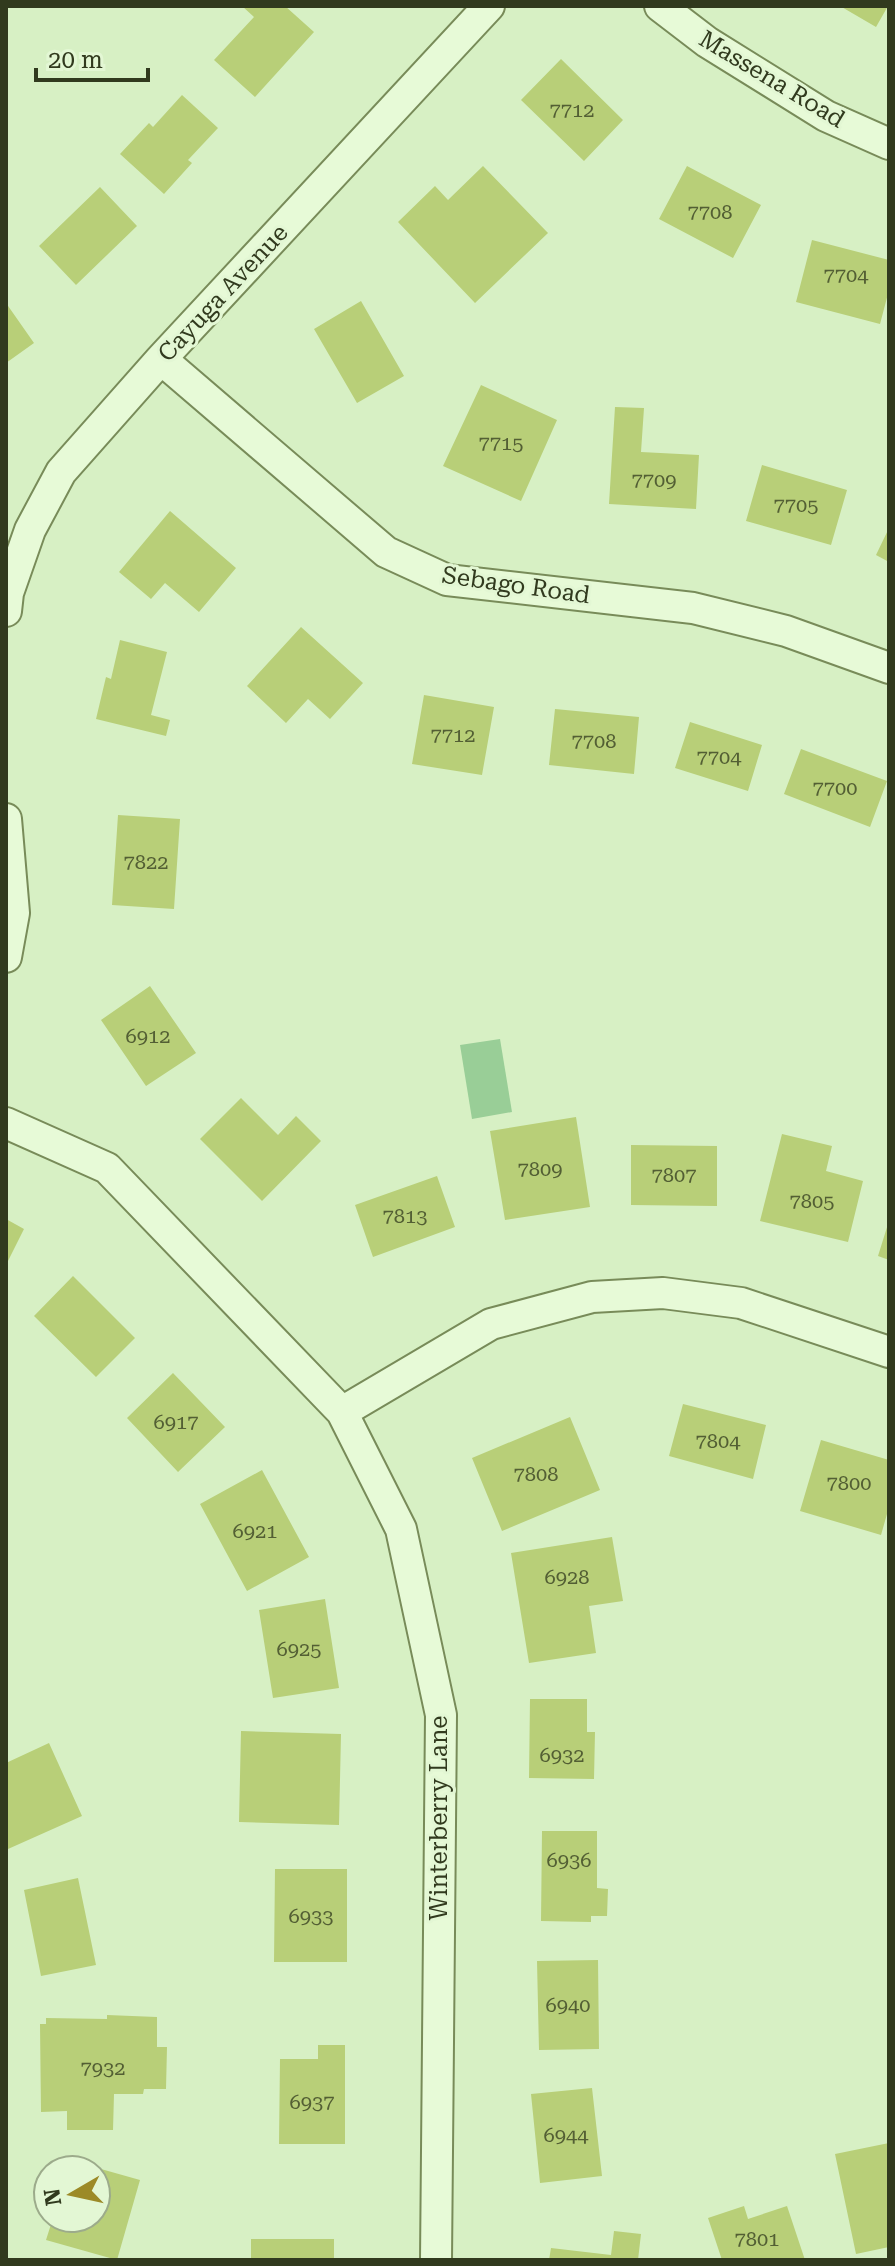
<svg xmlns="http://www.w3.org/2000/svg" width="895" height="2266" font-family="'Roboto Serif',serif">
<style>
.green{fill:#99ce97}
.building{fill:#b8cf78}
.lines{fill:none;stroke-linecap:round;stroke-linejoin:round}
.street-casing{stroke:#788b59;stroke-width:34}
.street{stroke:#e7fad7;stroke-width:30}
.labels{text-anchor:middle;dominant-baseline:central;stroke-width:6;stroke-linejoin:round;paint-order:stroke}
.number-label{font-size:20px;fill:#535f34}
.street-label{font-size:24px;fill:#313a1e;stroke:#e3f7d4}
</style>
<rect width="100%" height="100%" fill="#d7f0c4"/>
<path class="green" d="M500,1039L512,1112L472,1119L460,1045Z"/>
<path class="building" d="M242,6H285L314,32L255,97L214,60L254,17Z
M840,6H888L876,27Z
M561,59L623,120L584,161L521,100Z
M182,95L218,128L188,160L192,163L164,194L120,154L149,123L153,127Z
M483,166L548,233L475,303L398,222L435,186L448,200Z
M687,166L761,205L733,258L659,219Z
M100,187L137,226L76,285L39,246Z
M812,240L889,260V290L880,324L796,302Z
M361,301L404,376L357,403L314,329Z
M6,303L34,343L6,363Z
M481,385L557,420L521,501L443,466Z
M615,407L644,408L641,452L699,455L696,509L609,504Z
M762,465L847,490L831,545L746,521Z
M170,511L236,568L199,612L165,583L151,599L119,572Z
M889,528V562L876,555Z
M301,627L363,683L330,719L308,699L286,723L247,686Z
M120,640L167,652L151,715L170,720L166,736L96,719L106,677L111,679Z
M424,695L494,707L482,775L412,764Z
M555,709L639,717L634,774L549,765Z
M690,722L762,745L748,791L675,768Z
M801,749L887,781L870,827L784,794Z
M118,815L180,819L174,909L112,905Z
M150,986L196,1053L146,1086L101,1020Z
M241,1098L278,1135L296,1116L321,1141L262,1201L200,1139Z
M576,1117L590,1207L505,1220L490,1131Z
M782,1134L832,1146L826,1171L863,1181L848,1242L760,1221Z
M631,1145L717,1146V1206L631,1205Z
M437,1176L455,1227L373,1257L355,1205Z
M6,1219L24,1229L6,1265Z
M888,1224L889,1225V1260L878,1256Z
M73,1276L135,1338L96,1377L34,1316Z
M173,1373L225,1427L178,1472L127,1418Z
M683,1404L766,1425L753,1479L669,1456Z
M570,1417L600,1490L502,1531L472,1458Z
M821,1440L889,1460V1507L881,1535L800,1511Z
M262,1470L309,1557L247,1591L200,1504Z
M612,1537L623,1601L589,1606L596,1653L529,1663L511,1553Z
M325,1599L339,1688L273,1698L259,1610Z
M530,1699H587V1732H595L594,1779L529,1778Z
M241,1731L341,1734L339,1825L239,1822Z
M49,1743L82,1816L8,1849L6,1845V1763Z
M542,1831H597V1888L608,1889L607,1916H591V1922L541,1921Z
M275,1869H347V1962H274Z
M78,1878L96,1965L41,1976L24,1890Z
M598,1960L599,2049L539,2050L537,1961Z
M107,2015L157,2017V2047H167L166,2089H144L143,2094H114L113,2130H67V2111L41,2112L40,2024H46V2018L107,2019Z
M318,2045H345V2144H279L280,2059H318Z
M592,2088L602,2176L540,2183L531,2094Z
M889,2143V2247L856,2254L835,2154Z
M69,2160L140,2180L117,2260L46,2240L53,2218H96V2170H66Z
M744,2206L748,2219L787,2206L805,2260H722L708,2218Z
M614,2231L641,2234L638,2260H549L551,2248L611,2255Z
M251,2239H334V2260H251Z"/>
<g class="lines">
<defs>
<path id="street" d="M660,6L707,42L826,116L889,144
M161,359L386,552L447,580L693,608L786,631L889,668
M6,611L8,593L30,530L61,472L161,359L489,6
M6,819L14,913L6,957
M6,1123L107,1168L342,1412L401,1529L441,1715L436,2260
M342,1412L491,1324L592,1297L663,1293L741,1303L889,1352"/>
</defs>
<use href="#street" class="street-casing"/>
<use href="#street" class="street"/>
</g>
<g class="labels">
<g class="number-label">
<text x="572" y="110">7712</text>
<text x="710" y="212">7708</text>
<text x="846" y="275">7704</text>
<text x="501" y="443">7715</text>
<text x="654" y="480">7709</text>
<text x="796" y="505">7705</text>
<text x="453" y="735">7712</text>
<text x="594" y="741">7708</text>
<text x="719" y="757">7704</text>
<text x="835" y="788">7700</text>
<text x="146" y="862">7822</text>
<text x="148" y="1036">6912</text>
<text x="540" y="1169">7809</text>
<text x="674" y="1175">7807</text>
<text x="812" y="1201">7805</text>
<text x="405" y="1216">7813</text>
<text x="176" y="1422">6917</text>
<text x="718" y="1441">7804</text>
<text x="536" y="1474">7808</text>
<text x="849" y="1483">7800</text>
<text x="255" y="1531">6921</text>
<text x="567" y="1577">6928</text>
<text x="299" y="1649">6925</text>
<text x="562" y="1755">6932</text>
<text x="569" y="1860">6936</text>
<text x="311" y="1916">6933</text>
<text x="568" y="2005">6940</text>
<text x="103" y="2068">7932</text>
<text x="312" y="2102">6937</text>
<text x="566" y="2135">6944</text>
<text x="757" y="2239">7801</text>
</g>
<g class="street-label">
<text transform="translate(772 79) rotate(31)">Massena Road</text>
<text transform="translate(223 293) rotate(-47)">Cayuga Avenue</text>
<text transform="translate(516 585) rotate(8)">Sebago Road</text>
<text transform="translate(439 1818) rotate(-90)">Winterberry Lane</text>
</g>
</g>
<rect width="895" height="2266" fill="none" stroke="#313a1e" stroke-width="16"/>
<g transform="translate(72 2194) rotate(261)"><circle r="38" fill="#e3f7d4" stroke="#9cab8b" stroke-width="2"/>
<path d="M0-6L14 30L0 20L-14 30Z" fill="#9c8a27"/>
<text y="-12" font-size="22" font-weight="bold" text-anchor="middle" fill="#313a1e">N</text>
</g>
<path d="M36 68v12h112v-12" fill="none" stroke="#313a1e" stroke-width="4"/>
<text x="48" y="68" font-size="24" fill="#313a1e" stroke="#e3f7d4" stroke-width="6" paint-order="stroke">20 m</text>
</svg>
